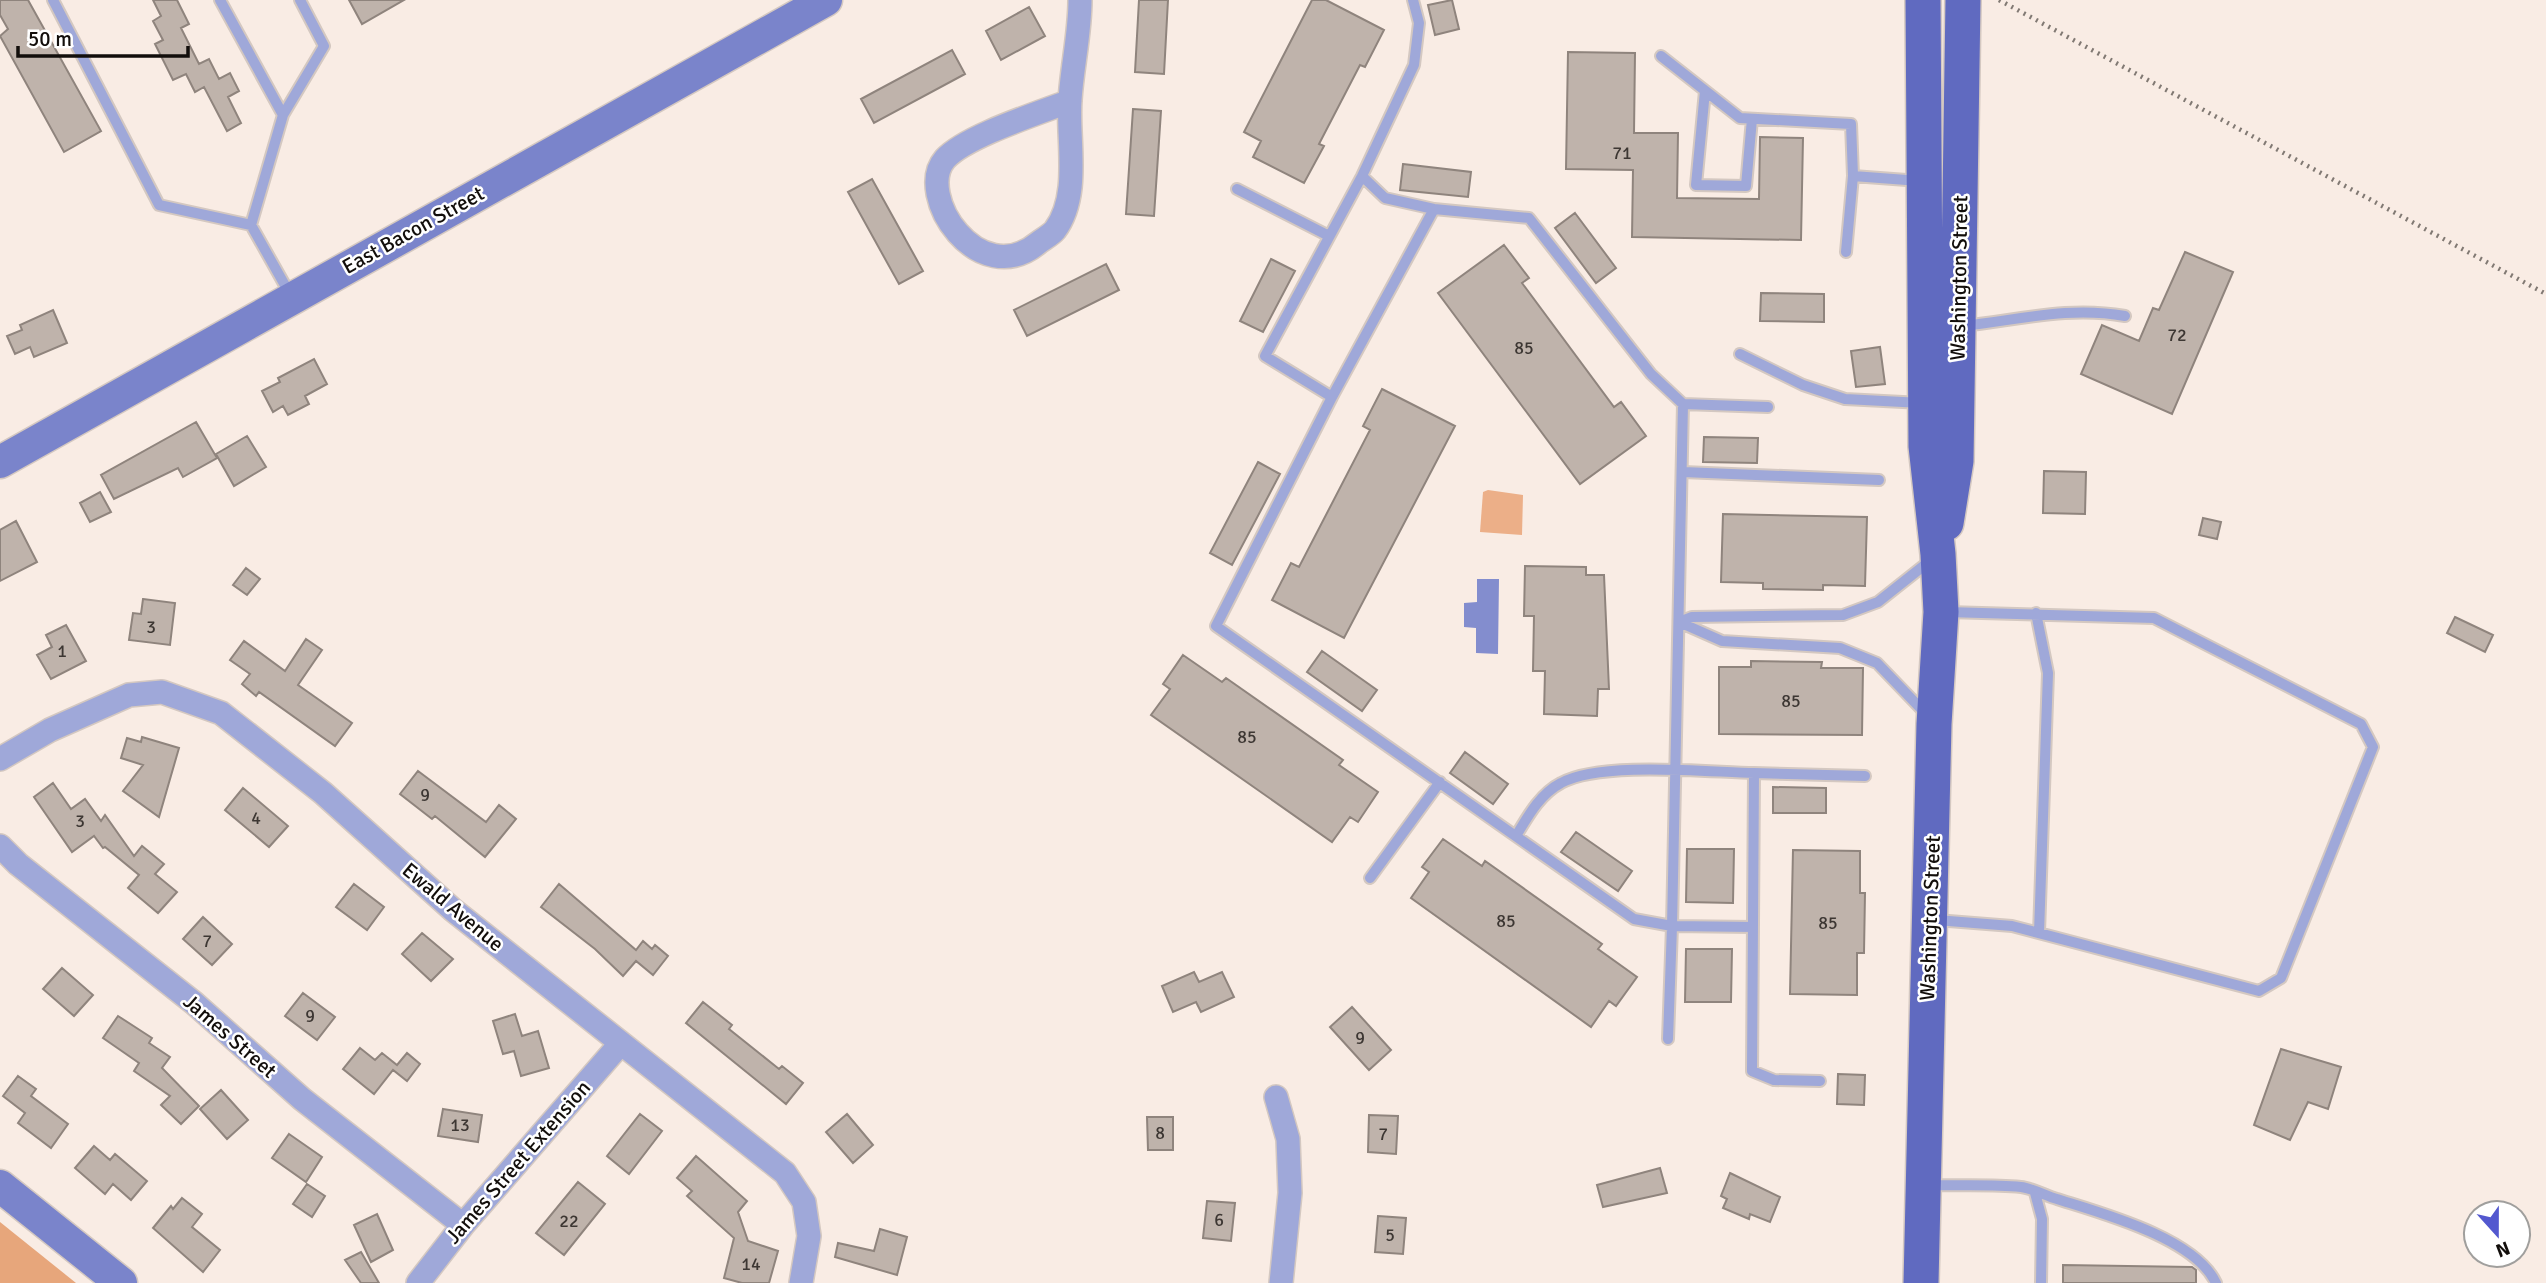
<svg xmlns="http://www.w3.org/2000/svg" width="2546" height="1283" font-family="Signika,sans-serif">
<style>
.green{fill:#ecaf88}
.forest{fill:#e7a67b}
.water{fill:#838dce}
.building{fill:#bfb3ab;stroke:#8f847d;stroke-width:2}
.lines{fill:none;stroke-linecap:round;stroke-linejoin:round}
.lane-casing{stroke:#d4c8c1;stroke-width:14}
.street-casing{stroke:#d4c8c1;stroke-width:26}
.secondary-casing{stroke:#d4c8c1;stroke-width:35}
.primary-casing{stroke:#d4c8c1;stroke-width:38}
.path{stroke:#817973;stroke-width:4.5;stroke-dasharray:2 5;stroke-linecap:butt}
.lane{stroke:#9fa8d9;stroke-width:10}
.street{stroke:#9fa8d9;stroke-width:23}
.secondary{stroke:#7a84cb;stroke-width:32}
.primary{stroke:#606ac0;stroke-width:35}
.labels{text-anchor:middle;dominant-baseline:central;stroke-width:5;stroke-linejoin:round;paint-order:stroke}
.number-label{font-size:18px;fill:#3d3733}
.street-label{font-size:21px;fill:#120e0b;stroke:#fff}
</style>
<rect width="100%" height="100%" fill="#f9ece4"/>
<path class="green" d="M1488,490L1523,495L1522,535L1480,532L1483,492Z"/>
<path class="forest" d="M0,1222L76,1283H0Z"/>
<path class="water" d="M1477,579H1499L1498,654L1476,653V628L1464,627V603L1477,602Z"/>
<path class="building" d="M0,0H28L101,131L64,152L0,36L8,29L0,15Z
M153,0H177L189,24L181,28L199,64L209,59L219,79L230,73L239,91L228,97L241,123L227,131L204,87L195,92L186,74L173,80L155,44L163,40L153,21L161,16Z
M349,0H404L362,24Z
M1139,0H1168L1164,74L1135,72Z
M1312,0H1326L1384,30L1365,67L1360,65L1319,144L1324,146L1304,183L1253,157L1261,141L1244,132Z
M1452,0L1459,29L1435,35L1428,5Z
M1029,7L1045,36L1001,60L986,31Z
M952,50L965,74L874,123L861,99Z
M1568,52L1635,53L1634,133H1678L1677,198L1759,199L1760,137L1803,138L1801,240L1632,237L1633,170L1566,169Z
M1133,109L1161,111L1154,216L1126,214Z
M1403,164L1471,172L1468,197L1400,190Z
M872,179L923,271L899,284L848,192Z
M1575,213L1616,268L1596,283L1555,228Z
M1504,245L1529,278L1522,283L1614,407L1621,402L1646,436L1580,484L1438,293Z
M2185,252L2233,272L2172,414L2081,374L2102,325L2139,341L2153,308L2159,310Z
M1271,259L1295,271L1263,332L1240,321Z
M1106,264L1119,290L1027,336L1014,310Z
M1761,293L1824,294V322L1760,321Z
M53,310L67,343L34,357L30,347L15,354L7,336L22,330L20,325Z
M1880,347L1885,384L1856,387L1851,351Z
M314,359L327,384L305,396L309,404L288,415L283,406L273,412L262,391L280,382L278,378Z
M1382,389L1455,426L1344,638L1272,600L1291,563L1299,567L1370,430L1363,426Z
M196,422L217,458L183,477L178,468L114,499L101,475Z
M247,436L266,467L234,486L216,454Z
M1704,437L1758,438L1757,463L1703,462Z
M1258,462L1280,474L1232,565L1210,553Z
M2044,471L2086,472L2085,514L2043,513Z
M100,492L111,512L90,522L80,503Z
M1723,514L1867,517L1865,586L1823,585V590L1763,589V583L1721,582Z
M2203,518L2221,522L2217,539L2199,535Z
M16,521L37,562L0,581V530Z
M1525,566L1586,567V575H1604L1609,689H1598L1597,716L1544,714L1545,671H1533L1534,616H1524Z
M246,568L260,579L247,595L233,585Z
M143,599L175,603L170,645L129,640L133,613L141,614Z
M2455,617L2493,635L2485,652L2447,633Z
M66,625L86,661L51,679L37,655L52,647L46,635Z
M306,639L322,650L298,685L352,723L335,746L259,692L256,696L242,684L250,674L230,660L244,641L285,671Z
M1322,651L1377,690L1362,711L1307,672Z
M1183,655L1222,682L1226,678L1343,760L1339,765L1378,792L1358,822L1350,817L1332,842L1151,715L1170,689L1163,684Z
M1751,661L1822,662L1821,668H1863L1862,735L1719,734V667H1751Z
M142,737L179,748L159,817L123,791L143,765L121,758L127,738L141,742Z
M1465,752L1508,784L1493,804L1450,773Z
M418,771L486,822L499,805L516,819L485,857L435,816L432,819L400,794Z
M53,783L71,809L85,799L101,821L105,815L134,856L142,846L164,864L155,874L177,892L158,913L128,888L139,875L105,847L103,848L94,836L72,852L34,797Z
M1773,787L1826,788V813H1773Z
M243,788L288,826L269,847L225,810Z
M1576,832L1632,871L1618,891L1561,852Z
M1443,839L1482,866L1485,861L1602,944L1598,949L1637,977L1616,1006L1609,1001L1591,1027L1411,898L1429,872L1422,867Z
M1687,849H1734L1733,903L1686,902Z
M1793,850L1860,851V893H1865L1864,953H1857V995L1790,994Z
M354,884L384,907L367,930L336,907Z
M559,884L636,950L643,941L652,949L655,945L668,956L653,975L636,961L623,976L595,949L541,907Z
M203,917L232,944L212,965L183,939Z
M422,933L453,959L431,981L402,954Z
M1686,949H1732L1731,1002H1685Z
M62,968L93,995L74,1016L43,989Z
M1194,972L1199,982L1222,972L1234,997L1201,1012L1196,1002L1173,1012L1162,986Z
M303,993L335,1017L317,1040L285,1016Z
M703,1002L732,1025L729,1029L779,1069L782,1066L803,1083L786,1104L686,1023Z
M1352,1007L1391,1050L1369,1070L1330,1027Z
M515,1014L522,1036L538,1031L549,1068L521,1076L514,1051L503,1054L493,1021Z
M118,1016L152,1038L149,1043L170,1057L162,1068L199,1106L181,1124L161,1105L170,1096L134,1071L139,1063L103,1038Z
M360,1048L375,1060L382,1053L397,1065L407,1053L420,1064L407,1081L393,1070L374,1094L343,1069Z
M2281,1049L2341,1067L2328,1109L2308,1102L2290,1140L2254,1125Z
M1838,1074L1865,1075L1864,1105L1837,1104Z
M18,1076L36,1089L31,1096L68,1124L51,1148L18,1123L25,1113L3,1096Z
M221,1090L248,1120L227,1139L200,1109Z
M443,1109L482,1115L478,1142L438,1136Z
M640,1114L662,1131L629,1174L607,1156Z
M847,1114L873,1145L853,1163L826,1132Z
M1369,1115L1398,1116L1396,1154L1368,1152Z
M1147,1117H1173V1150H1148Z
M289,1134L322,1157L306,1182L272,1158Z
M94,1146L110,1160L115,1154L147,1181L131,1200L113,1184L105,1194L75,1168Z
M696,1156L747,1201L738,1212L748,1241L778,1251L769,1283H742L724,1278L734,1238L687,1196L692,1191L677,1178Z
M1660,1168L1667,1193L1603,1207L1597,1185Z
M1730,1173L1780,1197L1770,1222L1750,1214L1749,1219L1723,1208L1727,1199L1721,1196Z
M578,1182L605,1204L564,1255L536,1233Z
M307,1184L325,1196L312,1217L293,1204Z
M182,1198L202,1214L192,1227L220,1250L203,1272L153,1228L171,1206L173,1209Z
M1207,1201L1235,1203L1231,1241L1203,1238Z
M377,1214L393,1250L371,1262L354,1225Z
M1378,1216L1406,1218L1403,1254L1375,1252Z
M880,1229L907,1237L897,1275L835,1257L838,1243L874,1251Z
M361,1252L379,1283H361L345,1260Z
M2063,1265L2192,1267L2196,1270V1283H2063Z"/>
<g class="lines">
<defs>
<path id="lane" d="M53,0L159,205L251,225L283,115
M220,0L283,115L324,46L300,0
M1661,56L1740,118L1851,124L1853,176
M1705,91L1696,185L1746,186L1752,119
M1362,176L1385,198L1434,209L1529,218L1651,374L1683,404L1672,926L1634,919L1216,626L1332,397L1265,356L1362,176L1414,65L1419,23L1413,0
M1237,189L1329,236
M251,225L291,296
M1846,252L1853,176L1920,181
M1962,326C2019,320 2068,306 2125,316
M1740,354L1803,385L1845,399L1922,403
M1332,397L1434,209
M1683,404L1768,407
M1683,472L1879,480
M2036,613L2048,673L2039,933
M1679,622L1722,641L1840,648L1877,663L1926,714
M1679,622L1692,617L1843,615L1878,602L1931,560
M1754,773L1865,776
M1516,836C1528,816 1540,794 1561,783C1600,761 1707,772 1754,773L1752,1071L1774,1080L1820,1081
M1370,878L1440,782
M1936,920L2012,926L2259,991L2281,978L2373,747L2361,724L2154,618L1947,612
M1668,1039L1672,926L1753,927
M1929,1185C1960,1186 1991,1184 2021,1187C2032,1188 2046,1196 2057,1199C2101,1213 2195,1238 2216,1283
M2035,1193L2042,1219L2041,1283"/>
<path id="street" d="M1070,101C1039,113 966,136 945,159C914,195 979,292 1038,243C1043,239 1051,235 1055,230C1081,195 1067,140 1070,100C1072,67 1080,34 1080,0
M0,759L50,730L129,695L162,692L221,713L323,793L453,910L785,1173L804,1202L809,1236L801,1283
M0,846L18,864L194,1003L302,1099L463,1225
M1276,1097L1288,1139L1290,1193L1281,1283
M418,1283L463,1225L621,1043"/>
<path id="secondary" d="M0,462L826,0
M0,1186L121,1283"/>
<path id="primary" d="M1946,523L1956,461L1963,0
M1921,1283L1934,724L1941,612L1938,554L1926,446L1923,0"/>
</defs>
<use href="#lane" class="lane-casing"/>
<use href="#street" class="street-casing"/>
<use href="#secondary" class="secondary-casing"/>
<use href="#primary" class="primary-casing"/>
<path class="path" d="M1999,0L2546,294"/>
<use href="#lane" class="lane"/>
<use href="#street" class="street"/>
<use href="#secondary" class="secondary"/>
<use href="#primary" class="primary"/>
</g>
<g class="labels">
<g class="number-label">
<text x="1622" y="153">71</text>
<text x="2177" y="335">72</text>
<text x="1524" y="348">85</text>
<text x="151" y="627">3</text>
<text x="62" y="651">1</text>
<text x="1791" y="701">85</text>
<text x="1247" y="737">85</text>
<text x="425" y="795">9</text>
<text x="256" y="818">4</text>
<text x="80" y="821">3</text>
<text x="1506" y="921">85</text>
<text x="1828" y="923">85</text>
<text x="207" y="941">7</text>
<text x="310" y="1016">9</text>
<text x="1360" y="1038">9</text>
<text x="460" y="1125">13</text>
<text x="1160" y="1133">8</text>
<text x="1383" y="1134">7</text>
<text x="1219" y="1220">6</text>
<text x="569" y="1221">22</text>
<text x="1390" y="1235">5</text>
<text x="751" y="1264">14</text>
</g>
<g class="street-label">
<text transform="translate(413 230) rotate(-29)">East Bacon Street</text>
<text transform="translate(1959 278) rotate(-89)">Washington Street</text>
<text transform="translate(453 907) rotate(40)">Ewald Avenue</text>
<text transform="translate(1930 918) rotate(-88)">Washington Street</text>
<text transform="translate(230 1036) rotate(41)">James Street</text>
<text transform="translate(518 1162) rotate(-49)">James Street Extension</text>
</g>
</g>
<g transform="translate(2497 1234) rotate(159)"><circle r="33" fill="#ffffff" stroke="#a09f9d" stroke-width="2"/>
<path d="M0-5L12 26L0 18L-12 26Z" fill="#5358cf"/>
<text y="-10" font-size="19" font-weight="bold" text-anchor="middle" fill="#120e0b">N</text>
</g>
<path d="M18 46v10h170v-10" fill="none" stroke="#120e0b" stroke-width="3.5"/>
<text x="28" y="46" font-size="21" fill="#120e0b" stroke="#ffffff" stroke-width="5" paint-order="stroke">50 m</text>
</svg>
